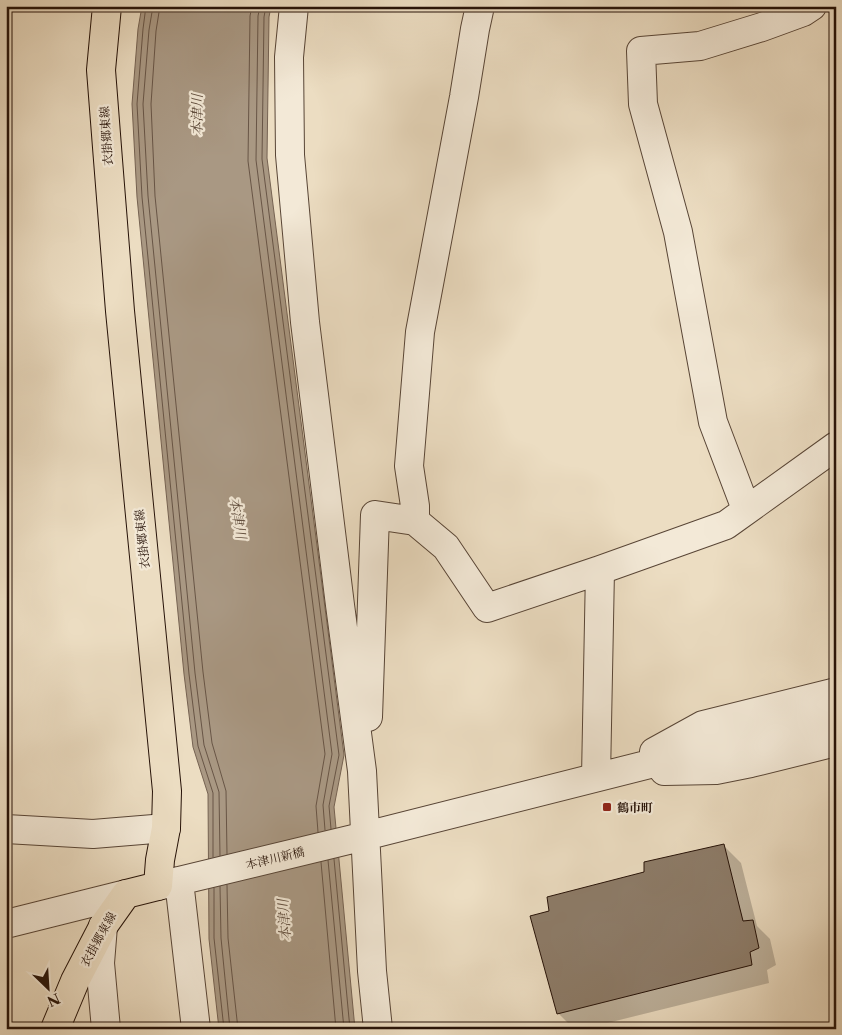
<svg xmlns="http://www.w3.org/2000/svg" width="842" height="1035" font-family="'Libre Caslon Text','Noto Serif JP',serif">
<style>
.water{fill:#a99883;stroke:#756252}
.shadow{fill:#0003}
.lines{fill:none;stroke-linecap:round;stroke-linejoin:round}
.shore{stroke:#685546;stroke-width:1}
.building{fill:#8d7c69;stroke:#261208}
.minor-casing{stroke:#584536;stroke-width:30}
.major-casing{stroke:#261208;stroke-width:30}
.minor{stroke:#f3e9d7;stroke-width:28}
.major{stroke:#ecddc2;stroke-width:28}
.poi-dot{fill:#8f2418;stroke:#f3e9d7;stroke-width:2}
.labels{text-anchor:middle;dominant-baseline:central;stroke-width:4.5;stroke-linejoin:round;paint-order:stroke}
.street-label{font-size:12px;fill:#261208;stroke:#f3e9d7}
.poi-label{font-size:12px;font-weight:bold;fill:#261208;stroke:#f3e9d7;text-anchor:start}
.water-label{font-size:14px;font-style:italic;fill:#614e3f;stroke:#f3e9d7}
</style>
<rect width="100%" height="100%" fill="#ecddc2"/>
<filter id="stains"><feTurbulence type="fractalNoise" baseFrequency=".004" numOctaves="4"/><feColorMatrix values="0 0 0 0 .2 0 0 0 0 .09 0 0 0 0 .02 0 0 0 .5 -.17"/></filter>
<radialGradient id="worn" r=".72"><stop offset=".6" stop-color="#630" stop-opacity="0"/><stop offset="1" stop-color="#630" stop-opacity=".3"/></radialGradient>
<path class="water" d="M142,6H271L269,17L267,158L344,755L334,807L355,1029H219L209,939L208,794L193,747L184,674L137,197L132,104L138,29Z"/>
<path class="shadow" d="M723,845L741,863L757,926L770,939L776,965L767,970L769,983L583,1029H574L558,1013L550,912L645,872Z"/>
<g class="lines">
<path class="shore" d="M146,6L143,29L137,104L142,197L189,674L198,746L213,793V857
M153,6L149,30L143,104L148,196L195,673L204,745L219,792L220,856
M160,6L156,31L151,104L155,196L203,672L212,743L226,791L227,854
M252,6L250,16L248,161L325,754L316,806L318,832
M260,6L258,16L256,160L332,754L323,805L325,830
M266,6L264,17L262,159L339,755L329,806L331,829
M334,859L350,1029
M328,860L344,1029
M321,862L336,1029
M227,885L228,938L238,1029
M220,886L221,938L230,1029
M214,888V938L224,1029"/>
</g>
<path class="building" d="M724,844L743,921L753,920L759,948L750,952L752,965L557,1014L530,916L549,911L547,897L644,872V862Z"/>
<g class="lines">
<defs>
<path id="minor" d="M294,6L289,57L290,155L305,322L340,605L362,771L372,971L378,1029
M746,509L713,422L678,232L643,104L641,51L700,46L762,27L803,12L812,6
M415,521V506L409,466L420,332L464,97L475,29L480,6
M368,717L375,515L415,521L446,547L487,608L600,570L726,525L836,446
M654,752L703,725L836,692
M664,771L716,770L751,763L836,742
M596,777L600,570
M6,829L93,834L166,828
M179,881L196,1029
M158,886L357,838L836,717
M6,924L126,894
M103,926L100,963L106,1029"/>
<path id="major" d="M55,1029L75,981L104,925L126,894L158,886L160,860L166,828L167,791L120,311L108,160L101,70L107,6"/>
</defs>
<use href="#minor" class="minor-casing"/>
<use href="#major" class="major-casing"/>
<use href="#minor" class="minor"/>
<use href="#major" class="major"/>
</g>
<rect class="poi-dot" x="602" y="802" width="10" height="10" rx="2.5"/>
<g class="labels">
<g class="street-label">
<text transform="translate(106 136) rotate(-94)">衣掛郷東線</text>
<text transform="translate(142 539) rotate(-96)">衣掛郷東線</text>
<text transform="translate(275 858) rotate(-13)">本津川新橋</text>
<text transform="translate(98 939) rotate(-61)">衣掛郷東線</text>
</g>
<g class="poi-label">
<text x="617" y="807">鶴市町</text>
</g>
<g class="water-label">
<text transform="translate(197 115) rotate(-90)">本津川</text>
<text transform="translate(238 518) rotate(81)">本津川</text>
<text transform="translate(284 920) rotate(-94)">本津川</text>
</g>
</g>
<rect width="842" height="1035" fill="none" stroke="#ecddc2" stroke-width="25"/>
<rect x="8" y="8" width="827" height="1020" fill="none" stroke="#261208" stroke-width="2.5"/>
<rect x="12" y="12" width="817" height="1010" fill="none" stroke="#261208"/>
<g transform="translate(48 988) rotate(155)" stroke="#f3e9d7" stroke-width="4" paint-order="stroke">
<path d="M0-4L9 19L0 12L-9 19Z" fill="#261208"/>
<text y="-8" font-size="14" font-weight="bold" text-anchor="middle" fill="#261208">N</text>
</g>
<rect width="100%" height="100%" filter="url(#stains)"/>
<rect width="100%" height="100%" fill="url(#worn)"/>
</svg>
